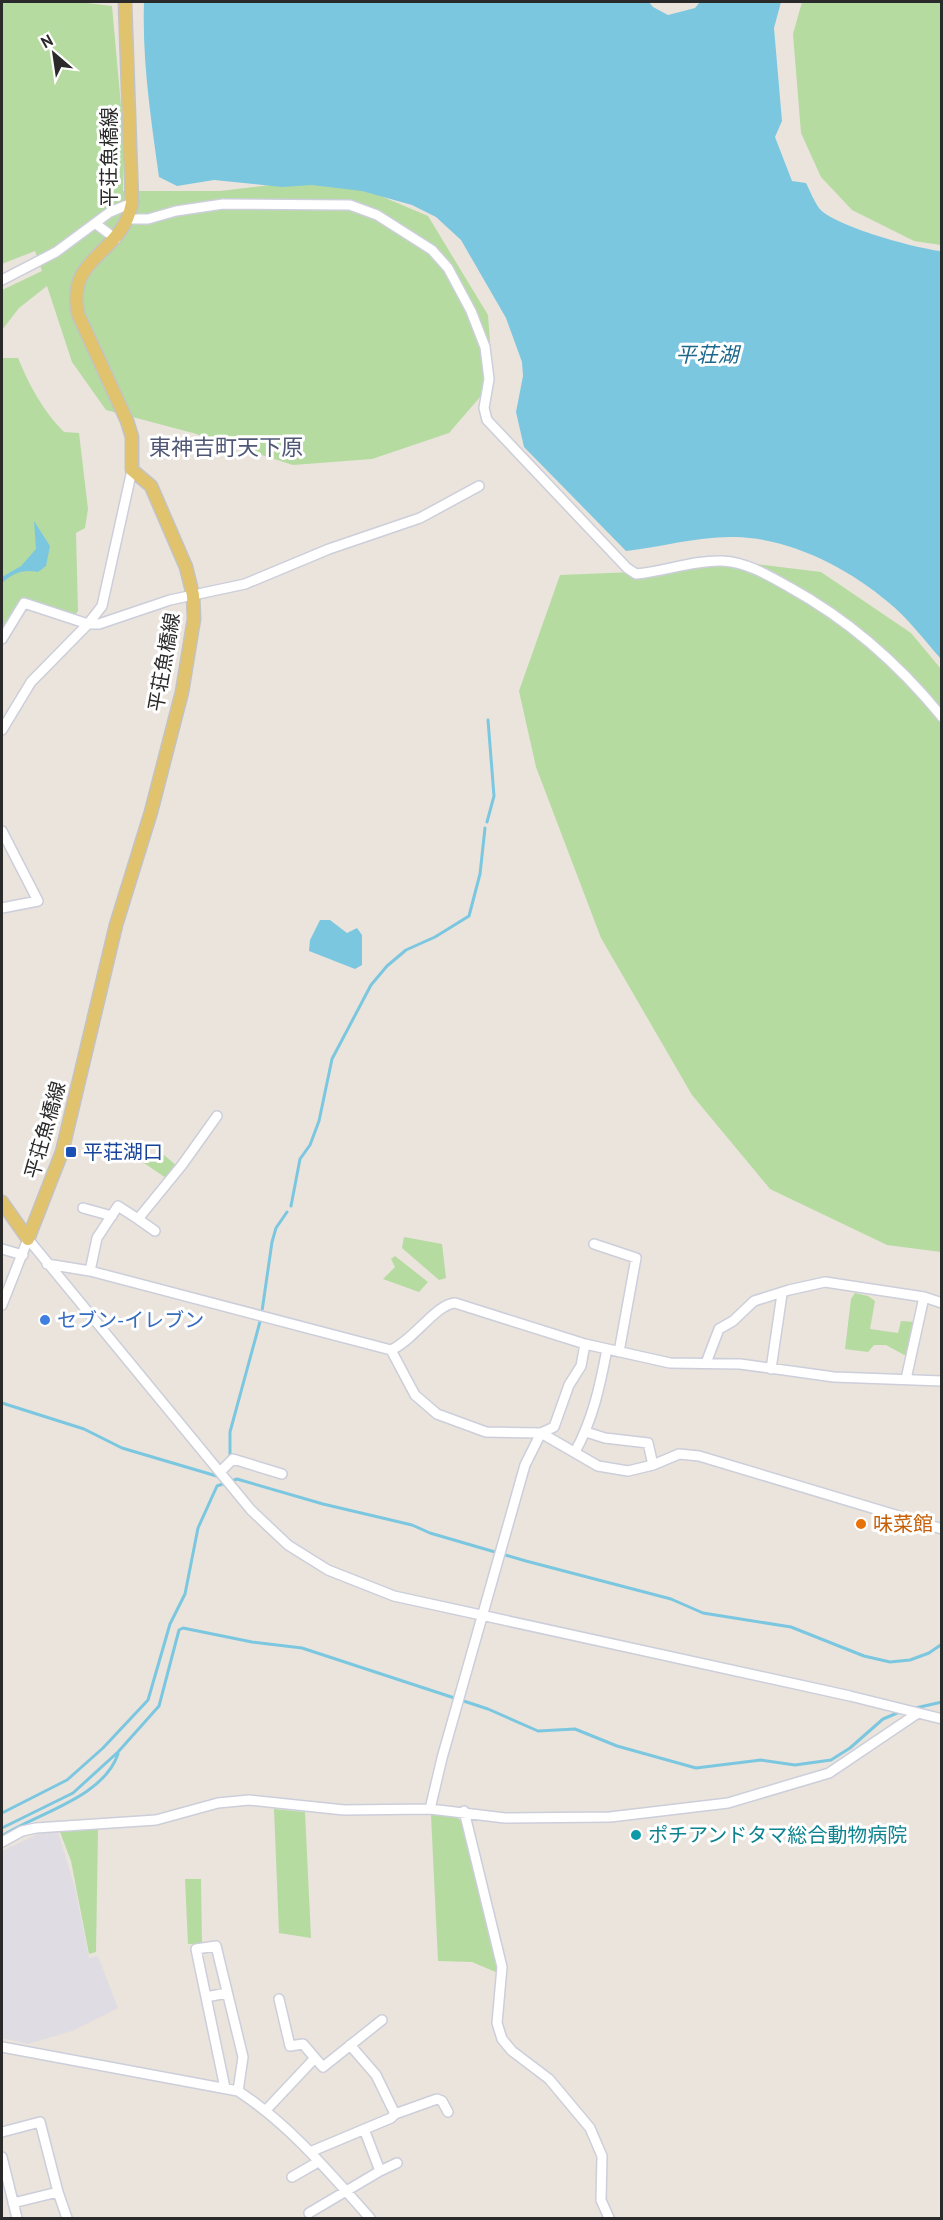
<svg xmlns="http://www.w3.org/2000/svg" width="943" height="2220" font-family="'PT Sans','Noto Sans JP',sans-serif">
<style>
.industrial{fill:#dfdde3}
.green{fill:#b5dba0}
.water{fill:#7cc7e0}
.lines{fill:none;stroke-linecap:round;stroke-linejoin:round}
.stream{stroke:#7cc7e0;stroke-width:3}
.minor-casing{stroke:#ccceda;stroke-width:12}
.major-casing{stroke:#c3c3c3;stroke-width:15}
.minor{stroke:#fff;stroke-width:9}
.major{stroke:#e0c36c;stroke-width:12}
.transit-dot{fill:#1a4fb4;stroke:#fff;stroke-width:2}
.shop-dot{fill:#3f7fe0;stroke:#fff;stroke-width:2}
.food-dot{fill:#e8710a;stroke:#fff;stroke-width:2}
.culture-dot{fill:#0f9aa8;stroke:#fff;stroke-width:2}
.labels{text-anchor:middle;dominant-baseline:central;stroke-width:6;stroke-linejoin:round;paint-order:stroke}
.street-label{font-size:20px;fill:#2a2a2a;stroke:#fff}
.transit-label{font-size:20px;fill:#164399;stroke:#fff;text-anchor:start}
.shop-label{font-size:20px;fill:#366cbe;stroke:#fff;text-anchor:start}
.food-label{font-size:20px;fill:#c56008;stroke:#fff;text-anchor:start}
.culture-label{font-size:20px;fill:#0d838f;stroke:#fff;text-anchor:start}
.water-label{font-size:21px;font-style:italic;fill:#1c678b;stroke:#fff}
.quarter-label{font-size:22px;fill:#4f5775;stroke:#fff}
</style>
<rect width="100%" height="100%" fill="#eae4dd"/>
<path class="industrial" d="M58,1832L75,1888L89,1958L98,1956L118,2008L72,2031L28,2044L2,2038V1851L38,1834Z"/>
<path class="green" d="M2,2H79L112,6L123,128V191H220L336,177L428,216L488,315L493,382L449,433L372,459L293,465L193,433L106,410L72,362L47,286L19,308L2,330V290L42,271L35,251L2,264Z
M802,2H941V245L914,241L852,210L821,177L801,133L793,34Z
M2,358H18C29,385 43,411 64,432L79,433L88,509L85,528L76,533L78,611L75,615L22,598L2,628Z
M714,559L821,572L911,633L941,669V1252L887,1245L770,1189L692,1095L601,938L536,767L519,691L560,575L634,572Z
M164,1155L177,1166L166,1178L141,1161L142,1156Z
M404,1237L442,1244L446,1278L439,1280L402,1248Z
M395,1256L428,1282L419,1292L383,1279L395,1267L391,1259Z
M855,1293L868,1296L875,1301L870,1329L898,1333L901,1321L915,1322L908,1357L886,1345H874L868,1352L845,1349L851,1299Z
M274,1809L305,1812L311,1938L279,1933Z
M431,1815H454L461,1821L498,1973L472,1962L438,1961Z
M98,1829L96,1952L89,1954L71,1861L60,1832Z
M185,1879H201L202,1944H188Z"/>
<path class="water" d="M144,2H649L653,7L668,15L695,8L700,2H781L774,28L782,121L775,137L792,181L806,183C810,191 814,201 819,208C833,226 918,249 941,251V659C924,640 908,618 888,602C847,567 789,538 735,537C698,536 662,547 626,551L524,447L516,412L523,376L522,362L506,318L461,240L436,217L412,205L362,191L312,185L282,187L214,180L177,186L159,177C151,119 142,61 144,2Z
M34,521L50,546L46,566L38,572C23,569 13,573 2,583V577L21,566L36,549Z
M320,920H330L347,933L357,928L362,935V965L355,969L309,951L310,940Z"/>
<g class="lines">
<path class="stream" d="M487,822L494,796L488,720
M291,1206L300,1159L310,1145L319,1121L332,1059L371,985L387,966L406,950L435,937L469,916L480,874L485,828
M2,1403L84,1429L122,1448L220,1477
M230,1459V1432L261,1318L272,1242L276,1228L287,1212
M911,1709L942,1702
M2,1813L67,1780L103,1748L148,1700L170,1624L185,1594L198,1528L217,1486L237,1479L323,1504L412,1525L430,1533L526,1561L671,1599L703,1613L791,1627L864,1656L890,1662L910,1660L929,1653L942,1644
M2,1828L73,1793L118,1752L159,1706L179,1630L183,1628L252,1642L302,1648L488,1709L538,1731L575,1729L617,1746L696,1768L761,1760L795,1765L831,1760L850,1748L883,1719L902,1711
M2,1836C37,1813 103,1798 118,1754"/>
<defs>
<path id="minor" d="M129,219H148L176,211L223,204L350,205L377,215L432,250L448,268L471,311L485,347L489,379L484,408L487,420L627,568L636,574C664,572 693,560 722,561C746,562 768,575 789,587C849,620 899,664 942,717
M96,224L116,239
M2,280L56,252L110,212L132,203
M2,639L24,603L88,624H99L170,600L245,584L329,549L420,518L479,486
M2,730L31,682L88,624L102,606L132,470
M2,831L38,901L2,908
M83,1208L112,1216
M138,1219L155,1231
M28,1239L251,1510L288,1545L328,1570L394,1596L850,1696L942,1719
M594,1244L636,1258L619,1352
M2,1249L23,1255
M47,1264L90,1271L391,1350C414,1340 436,1304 455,1303L585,1344L670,1363L740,1364L834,1377L942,1381
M90,1271L97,1238L118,1206L138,1219L182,1165L217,1116
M2,1305L28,1239
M391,1350L415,1395L437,1414L486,1432L541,1433L598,1466L628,1471L653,1465L679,1454L699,1456L942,1529
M706,1363L719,1329L733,1321L754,1301L789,1290L825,1282L924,1297L942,1303
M771,1369L782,1294
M906,1379L924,1297
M586,1432L605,1438L648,1443L653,1465
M575,1452C593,1419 600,1386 607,1349
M220,1472L233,1459L282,1474
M430,1809L442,1758L525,1465L541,1433L554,1427L569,1385L581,1366L585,1344
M464,1811L502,1967L497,2023L502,2039L512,2051L549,2079L590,2128L602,2156L601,2200L609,2218
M2,1842L22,1831L36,1828L156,1820L218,1803L249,1800L344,1810L430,1809L505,1818L610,1817L728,1803L829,1773L918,1713
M206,1997L227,1993
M350,2045L376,2075L395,2114
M2,2047L238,2091C290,2125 329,2172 370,2218
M315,2058L323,2067L382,2020
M225,2088L196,1949L216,1946L243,2057L238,2091
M267,2109L315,2058L303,2044L290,2046L279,1999
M2,2132L40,2122L58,2192L13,2203
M310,2152L391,2118L395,2114L437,2099L442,2101L448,2112
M2,2157L17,2218
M380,2171L397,2163
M292,2177L318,2162
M58,2192L67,2218
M309,2213L380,2171L364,2129"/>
<path id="major" d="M2,1202L28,1239
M28,1239L62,1152L116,925L151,812L182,692L194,619L193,595L186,567L151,486L132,470V437L127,421L78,314C66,255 122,256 132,203L125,2"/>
</defs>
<use href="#minor" class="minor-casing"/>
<use href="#major" class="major-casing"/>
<use href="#minor" class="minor"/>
<use href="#major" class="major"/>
</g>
<rect class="transit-dot" x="65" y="1146" width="12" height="12" rx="3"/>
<circle class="shop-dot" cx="45" cy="1320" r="6"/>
<circle class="food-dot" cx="861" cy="1524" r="6"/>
<circle class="culture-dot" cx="636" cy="1835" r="6"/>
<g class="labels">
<g class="street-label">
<text transform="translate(109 157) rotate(-90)">平荘魚橋線</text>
<text transform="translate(164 662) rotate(-80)">平荘魚橋線</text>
<text transform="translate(45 1130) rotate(-74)">平荘魚橋線</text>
</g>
<g class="transit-label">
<text x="83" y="1152">平荘湖口</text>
</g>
<g class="shop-label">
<text x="57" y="1320">セブン-イレブン</text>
</g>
<g class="food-label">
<text x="873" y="1524">味菜館</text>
</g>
<g class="culture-label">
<text x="648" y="1835">ポチアンドタマ総合動物病院</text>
</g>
<g class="water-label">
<text x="707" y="354">平荘湖</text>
</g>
<g class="quarter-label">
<text x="226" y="447">東神吉町天下原</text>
</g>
</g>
<rect width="943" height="2220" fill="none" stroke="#2a2a2a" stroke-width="6"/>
<g transform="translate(54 54) rotate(331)" stroke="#ffffff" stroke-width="4.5" paint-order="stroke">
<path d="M0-4.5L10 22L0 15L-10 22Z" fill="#2a2a2a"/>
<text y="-9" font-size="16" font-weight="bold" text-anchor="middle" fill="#2a2a2a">N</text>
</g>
</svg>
